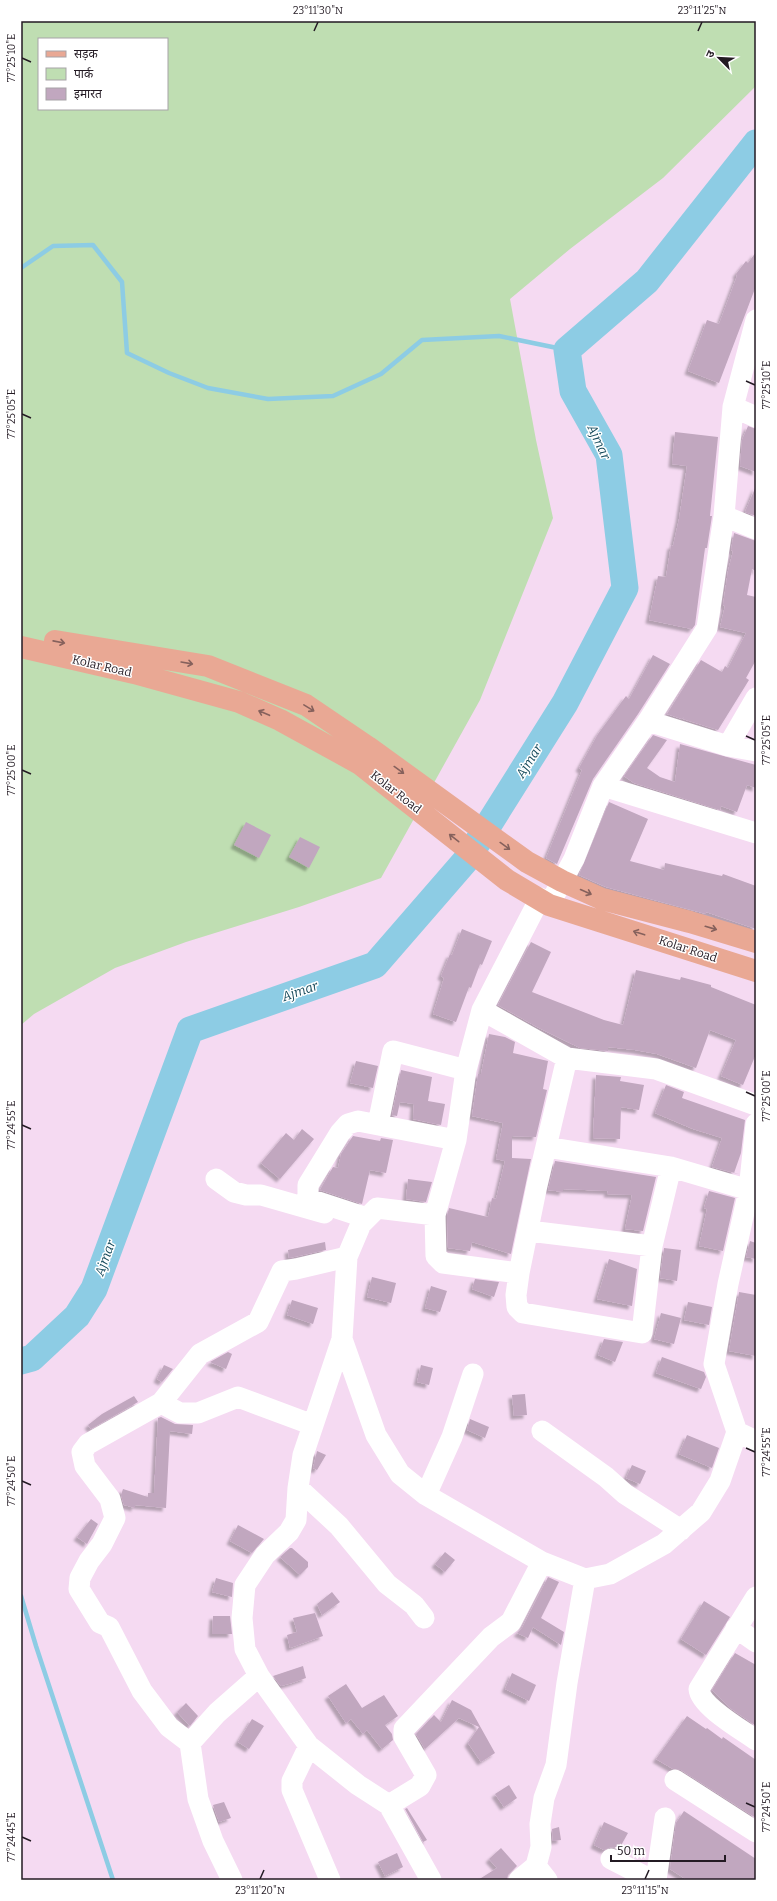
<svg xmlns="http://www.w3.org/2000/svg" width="777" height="1901" font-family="Bitter,'Noto Sans Devanagari',serif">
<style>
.green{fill:#bfdeb2;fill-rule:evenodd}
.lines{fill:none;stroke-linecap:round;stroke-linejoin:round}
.stream{stroke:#8dcce4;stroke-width:4.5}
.river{stroke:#8dcce4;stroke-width:27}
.building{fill:#c1a7bf;filter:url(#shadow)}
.minor{stroke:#fff;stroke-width:21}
.major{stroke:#e9a894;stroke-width:22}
.oneway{stroke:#86615c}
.ticks{fill:none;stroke:#231a23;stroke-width:1.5}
.labels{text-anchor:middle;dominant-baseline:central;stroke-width:3;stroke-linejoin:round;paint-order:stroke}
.street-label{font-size:12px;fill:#231a23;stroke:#fff}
.water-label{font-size:13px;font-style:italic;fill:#154a5b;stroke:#fff}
.neatline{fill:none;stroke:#231a23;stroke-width:1.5}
.ticks-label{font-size:10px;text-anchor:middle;fill:#231a23}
</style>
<defs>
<filter id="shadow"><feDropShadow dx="-3.5" dy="3.5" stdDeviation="1" flood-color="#0004"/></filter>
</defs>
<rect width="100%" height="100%" fill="#f5daf2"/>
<path class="green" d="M21,21H756V86L663,178L570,249L510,299L536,440L553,518L480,700L381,878L299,907L186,942L115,968L34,1014L21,1025ZM39,39H167V109H39Z"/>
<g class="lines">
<path class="stream" d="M21,268L53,246L93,245L122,282L127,353L169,373L208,388L268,399L333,396L381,374L422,340L499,336L567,350
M21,1596L36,1646L113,1880"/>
<path class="river" d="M21,1361L32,1358L77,1316L94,1289L190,1030L375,965L467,859L565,703L625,588L609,455L573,391L567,350L647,281L756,143"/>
</g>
<path class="building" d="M756,252V286L719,383L688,371L707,320L719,324L737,276L736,274L746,261L748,263Z
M748,426L756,429V472L740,466L742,440Z
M675,432L718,437L710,516H712L707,548H705L695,625L692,629L649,620L658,576L666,577L671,545L673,546L679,519L687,466L672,464Z
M756,486V516L745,512Z
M734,533L756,541V571L752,569L747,595L756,597V660L746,678L749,680L718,730L683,719L684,717L682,719L667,714L701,660L722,672L725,666L728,668L746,633L720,627L725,606L723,605L728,571L733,551L731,550Z
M653,655L670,664L638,714L593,779L557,864L546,858L582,770L579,768L598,734L626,696L629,699Z
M653,735L667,740L647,768L660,777L675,782L680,744L756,765V788L747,785L737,812L721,806L720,810L634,783L624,776Z
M609,802L648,819L630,861L664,870L665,863L722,876L723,874L756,886V929L706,912V914L606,887L579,875Z
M246,822L271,835L259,858L234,845Z
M300,837L320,847L309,868L289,857Z
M462,929L492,941L482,965L480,964L471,988L469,987L456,1022L433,1014L444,978L441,976L450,954L452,955Z
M531,942L551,952L532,992L604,1020L623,1025L636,970L680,980L681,977L711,985V987L756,1005V1054L743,1085L721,1076L736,1040L710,1030L696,1068L657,1054L635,1050L608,1047V1051L580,1048L537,1027L498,1005Z
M489,1034L505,1037L515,1042L513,1053L548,1061L543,1089L547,1090L536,1137L512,1136V1158L531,1159L511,1254L472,1242L470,1251L448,1248L447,1216L449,1208L488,1217L492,1198L496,1199L505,1161L496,1159L503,1123L472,1116L478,1074H481Z
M356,1061L378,1066L373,1088L350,1083Z
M401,1070L432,1077L428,1101L445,1104L441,1125L413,1119L414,1104L400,1102L397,1116L392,1115Z
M596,1075L621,1077L620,1081L644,1085L639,1110L621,1107L620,1139L593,1138Z
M666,1085L684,1092L682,1098L745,1120L741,1153L734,1173L739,1174L712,1167L722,1138L693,1129L655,1113Z
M302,1129L314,1139L280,1179L261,1163L286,1133L294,1140Z
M353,1136L380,1141L381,1138L393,1140L386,1173L370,1170L362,1204L320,1190L333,1167L338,1168L341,1154Z
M555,1161L656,1177L643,1231L625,1229L632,1195L607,1194L608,1191L563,1189V1192L548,1190Z
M408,1179L432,1182L426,1202L406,1199Z
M709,1191L735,1198L723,1251L699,1246L707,1209L704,1208Z
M750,1241L756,1243V1259L746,1257Z
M325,1242L326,1250L289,1258L288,1250Z
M664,1248L681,1250L677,1281L660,1278Z
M609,1259L637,1269L632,1306L597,1299Z
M372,1277L396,1283L391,1303L367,1297Z
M475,1279L499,1282L494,1297L472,1289Z
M431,1286L447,1291L440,1312L425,1308Z
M739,1292L756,1295V1356L729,1351Z
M292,1300L318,1308L313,1324L287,1315Z
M688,1302L712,1307L709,1325L684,1320Z
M661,1313L681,1318L674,1344L654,1339Z
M604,1339L623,1342L615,1362L598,1355Z
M228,1352L232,1354L226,1369L210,1362Z
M662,1357L704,1372L706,1377L701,1389L656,1373Z
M164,1365L173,1369L162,1382L157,1379Z
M421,1365L433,1368L429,1385L417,1382Z
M525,1394L527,1415L514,1416L512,1395Z
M134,1396L138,1402L91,1429L88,1425L102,1414Z
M161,1417L175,1424L193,1425L192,1434L170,1431L166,1508L135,1505V1508L124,1505L121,1495L123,1489L148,1497V1493H154L158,1418Z
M470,1419L489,1427L485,1438L467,1430Z
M687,1435L719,1448L712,1468L679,1454Z
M317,1451L326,1455L317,1470L313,1468Z
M632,1465L646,1471L640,1484L626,1478Z
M91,1519L98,1524L87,1544L77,1537Z
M238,1525L264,1539L252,1553L230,1541Z
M290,1548H292L308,1562V1567L300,1575L280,1557Z
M445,1552L455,1560L445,1572L435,1564Z
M548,1577L559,1582L541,1618L564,1632L561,1645L533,1627L528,1638L517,1633L522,1628Z
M216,1578L233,1583L232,1597L212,1592Z
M332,1592L340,1602L322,1615L317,1604Z
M704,1601L730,1617L706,1655L681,1639Z
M315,1613L323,1636L290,1648L287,1635L297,1632L293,1618Z
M213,1616H230L232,1634H212Z
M735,1653L756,1665V1726L730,1708L712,1690Z
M303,1666L306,1678L292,1683L281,1686L273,1676Z
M512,1673L536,1685L529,1701L505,1689Z
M346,1684L362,1708L384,1695L398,1716L385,1725L392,1734L393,1740L382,1749L367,1730L363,1734L351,1719L346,1723L328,1696Z
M452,1700L471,1710L495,1753L481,1762L468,1743L479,1727L459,1718L425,1749L416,1734L434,1715L441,1722Z
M186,1703L198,1716L190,1726L177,1712Z
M687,1716L706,1729L707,1728L722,1739L723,1737L756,1760V1818L681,1770L673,1769L656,1759Z
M252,1719L264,1726L249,1749L238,1742Z
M509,1785L517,1798L504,1807L495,1794Z
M224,1802L231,1818L219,1822L213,1805Z
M407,1808L427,1840L423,1842L405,1809Z
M684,1811L756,1859V1880H687L670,1869L676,1823Z
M604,1822L628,1833L619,1849L611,1847L604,1850L594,1845Z
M559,1827L561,1840L553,1841L552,1829Z
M501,1848L517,1866L508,1875L507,1880H478L497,1868L489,1859Z
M397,1853L403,1867L385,1876L378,1862Z"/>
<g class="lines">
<path class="minor" d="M733,407L756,417
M724,516L756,529
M648,721L728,746L756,751
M728,746L756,698
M603,786L756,833
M549,905L574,859L603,786L648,721L707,628L724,516L733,407L756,320
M482,1010L567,1058L656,1069L756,1105
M567,1058L537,1185L519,1273L516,1295L517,1307L523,1313L642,1333L652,1246L671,1167
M378,1124L393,1051L466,1070
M546,1147L671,1167L749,1190
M216,1179L234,1192L246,1195H261L324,1213
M435,1215L377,1208L361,1224L347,1257L342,1339L376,1435L400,1474L426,1495L542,1562
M367,1218L312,1200L308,1195V1185L340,1133L348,1124L358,1121L456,1140
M529,1231L652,1246
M519,1273L443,1263L436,1256L435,1215L456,1140L466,1070L482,1010L540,898
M342,1339L303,1455L298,1488L296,1520L289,1532L265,1555L245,1585L242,1618L245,1649L259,1676L217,1713L190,1743L169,1727L142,1691L109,1627L100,1623L79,1589L80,1578L89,1561L102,1544L115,1518L110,1499L85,1466L82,1452L88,1444L161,1403L200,1354L258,1322L282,1271L296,1269L347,1257
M161,1403L180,1413H198L238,1397L313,1425
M542,1431L606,1477L625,1494L681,1530
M737,1432L756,1441
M298,1488L339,1526L387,1584L414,1605L424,1618
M426,1495L452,1437L473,1374
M756,1597L699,1689C700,1706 742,1730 756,1740
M736,1628L756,1642
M259,1676L309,1746L358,1785L389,1805
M190,1743L198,1799L213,1841L232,1880
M309,1746L292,1781V1790L330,1880
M675,1780L756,1832
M611,1859L652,1880
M431,1880L389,1805L420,1786L426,1775L404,1737V1729L491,1637L511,1622L542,1562L585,1579
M519,1880L536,1866
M547,1880L536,1866L541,1847L540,1824L544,1798L556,1765L567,1683L585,1579L610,1574L664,1544L701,1512L720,1481L737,1432L714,1364L728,1284L749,1190L756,1124
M656,1880L665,1818"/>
<path class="major" d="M55,641L208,666L306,705L368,747L527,862L562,881L602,899L690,922L756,942
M21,647L134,673L239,702L280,720L360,764L507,880L549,905L756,971"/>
</g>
<defs><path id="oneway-shaft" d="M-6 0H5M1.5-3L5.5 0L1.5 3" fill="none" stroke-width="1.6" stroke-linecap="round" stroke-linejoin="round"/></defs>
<g class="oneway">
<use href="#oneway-shaft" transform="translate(59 642) rotate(11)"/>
<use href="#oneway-shaft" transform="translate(187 663) rotate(10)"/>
<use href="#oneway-shaft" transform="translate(309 708) rotate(31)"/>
<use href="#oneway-shaft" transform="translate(264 713) rotate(-157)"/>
<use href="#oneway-shaft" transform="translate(399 770) rotate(36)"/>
<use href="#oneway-shaft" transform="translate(454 838) rotate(-142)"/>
<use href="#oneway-shaft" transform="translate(505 846) rotate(36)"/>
<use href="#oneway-shaft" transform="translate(586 892) rotate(24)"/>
<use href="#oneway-shaft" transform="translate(711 928) rotate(16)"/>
<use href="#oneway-shaft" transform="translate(639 933) rotate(-162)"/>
</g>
<path class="ticks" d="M314,31L318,22M698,31L702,22M22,58L31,62M746,381L755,385M22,414L31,418M746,736L755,740M22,770L31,774M746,1092L755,1096M22,1125L31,1129M746,1448L755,1452M22,1481L31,1485M746,1803L755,1807M22,1837L31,1841M260,1879L264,1870M645,1879L649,1870"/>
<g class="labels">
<g class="street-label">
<text transform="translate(102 666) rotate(13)">Kolar Road</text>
<text transform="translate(396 792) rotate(38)">Kolar Road</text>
<text transform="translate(688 949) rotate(18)">Kolar Road</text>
</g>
<g class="water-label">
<text transform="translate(599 442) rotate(65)">Ajmar</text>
<text transform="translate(529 761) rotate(-58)">Ajmar</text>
<text transform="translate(300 991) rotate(-19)">Ajmar</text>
<text transform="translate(105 1258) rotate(-70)">Ajmar</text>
</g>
</g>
<rect width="777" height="1901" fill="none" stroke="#ffffff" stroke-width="44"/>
<rect x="38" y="38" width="130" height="72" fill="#ffffff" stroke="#a7a3a7"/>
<rect x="46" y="51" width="20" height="6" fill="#e9a894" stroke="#a7a3a7"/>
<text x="74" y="58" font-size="12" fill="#231a23">सड़क</text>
<rect x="46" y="68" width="20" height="12" fill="#bfdeb2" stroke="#a7a3a7"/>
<text x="74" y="78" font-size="12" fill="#231a23">पार्क</text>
<rect x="46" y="88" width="20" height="12" fill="#c1a7bf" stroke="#a7a3a7"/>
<text x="74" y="98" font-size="12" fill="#231a23">इमारत</text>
<g transform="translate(719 58) rotate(294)" stroke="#ffffff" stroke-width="3" paint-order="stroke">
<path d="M0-3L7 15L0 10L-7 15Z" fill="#231a23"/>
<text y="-6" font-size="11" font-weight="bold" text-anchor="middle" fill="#231a23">उ</text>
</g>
<path d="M611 1855v6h114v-6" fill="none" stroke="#231a23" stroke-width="2"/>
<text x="617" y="1855" font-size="12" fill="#231a23" stroke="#ffffff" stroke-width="3" paint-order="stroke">50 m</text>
<rect x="22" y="22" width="733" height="1857" class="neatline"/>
<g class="ticks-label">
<text x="318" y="14">23°11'30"N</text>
<text x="702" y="14">23°11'25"N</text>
<text transform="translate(11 58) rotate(-90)" y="4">77°25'10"E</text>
<text transform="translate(766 385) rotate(-90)" y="4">77°25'10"E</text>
<text transform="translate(11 414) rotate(-90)" y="4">77°25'05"E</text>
<text transform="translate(766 740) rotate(-90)" y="4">77°25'05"E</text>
<text transform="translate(11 770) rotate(-90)" y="4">77°25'00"E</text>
<text transform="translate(766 1096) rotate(-90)" y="4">77°25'00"E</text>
<text transform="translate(11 1125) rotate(-90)" y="4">77°24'55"E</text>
<text transform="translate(766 1452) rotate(-90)" y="4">77°24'55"E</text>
<text transform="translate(11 1481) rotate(-90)" y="4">77°24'50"E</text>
<text transform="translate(766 1807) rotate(-90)" y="4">77°24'50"E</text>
<text transform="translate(11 1837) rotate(-90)" y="4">77°24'45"E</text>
<text x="260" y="1894">23°11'20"N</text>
<text x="645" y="1894">23°11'15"N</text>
</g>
</svg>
